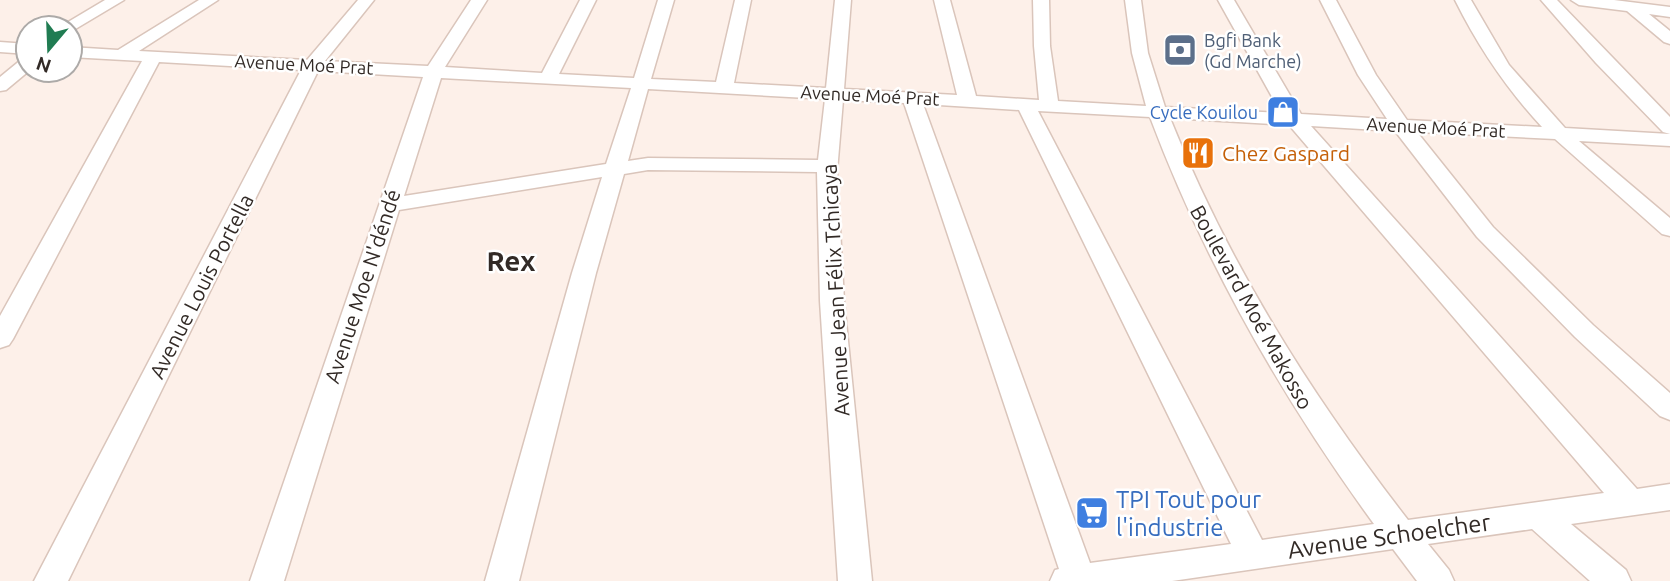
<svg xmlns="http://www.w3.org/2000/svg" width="1670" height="581" font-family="Ubuntu,sans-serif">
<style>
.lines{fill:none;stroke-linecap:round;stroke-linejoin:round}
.minor-casing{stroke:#dac5bb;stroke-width:3}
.minor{fill:#fff;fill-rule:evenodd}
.labels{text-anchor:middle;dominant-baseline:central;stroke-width:5;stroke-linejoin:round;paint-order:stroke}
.far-service-label{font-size:18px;fill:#4e5e75;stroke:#fff;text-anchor:start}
.far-street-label{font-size:18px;fill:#322a26;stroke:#fff}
.far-shop-label{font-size:18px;fill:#366cbe;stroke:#fff;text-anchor:end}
.food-label{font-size:21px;fill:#c56008;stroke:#fff;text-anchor:start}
.street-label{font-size:21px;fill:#322a26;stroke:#fff}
.near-shop-label{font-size:24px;fill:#366cbe;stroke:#fff;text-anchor:start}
.near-street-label{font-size:24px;fill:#322a26;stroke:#fff}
.district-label{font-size:28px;font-weight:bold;fill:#322a26;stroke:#fff}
</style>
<rect width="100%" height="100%" fill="#fdf0e9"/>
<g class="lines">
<defs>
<path id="minor" d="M105,0H124L72,31L70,28H58Z
M199,0H218L139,51L307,60L358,0H374L325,61L428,66L471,0H487L445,67L542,73L580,0H596L559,74L634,78L658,0H674L651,79L716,82L735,0H751L734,83L826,88L835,0H851L844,89L957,95L934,0H950L976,96L1039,100L1034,46L1033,0H1049L1050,46L1058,101L1146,106L1132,53L1125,0H1141L1148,53L1165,107L1281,113L1218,0H1234L1301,114L1387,119L1358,75L1320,0H1336L1376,75L1407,120L1542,127C1506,88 1479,48 1455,0H1471L1509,65L1565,128L1670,134V146L1579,141L1670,218V236L1662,234L1555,139L1417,132L1493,227L1593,325L1670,393V420L1660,416L1575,337L1477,237L1395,131L1311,126L1637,489L1670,484V510L1571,524L1626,570L1631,581H1590L1532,529L1428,544L1449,570L1454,581H1417L1393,549L1172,581H1050L1055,570L1059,569L904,103L843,100L837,172L844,301L872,581H838L820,301L817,172L648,170L624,174L596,273L519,581H485L572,273L602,177L399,210L284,581H250L423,77L318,71L68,581H34L301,70L159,62L13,339L9,345L0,348V316L142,61L70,57V47L118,50ZM441,78L631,88L606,164L404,196ZM648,89L825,99L818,160L648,158L628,161ZM923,104L1019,110L1231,544L1090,563ZM1038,111L1150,117C1205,263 1282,398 1374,524L1262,540ZM1170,118L1289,125L1604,493L1408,520C1311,395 1229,265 1170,118Z
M1541,0H1557L1670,117V134L1663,132L1596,63Z
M1571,0H1614L1670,7V17L1649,14L1670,31V44L1664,42L1627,11L1579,5Z
M0,42L28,44V54L0,52Z
M28,58L30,70L6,90L0,91V77L22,59Z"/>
</defs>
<use href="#minor" class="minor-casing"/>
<use href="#minor" class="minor"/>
</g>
<defs>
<symbol id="bank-square" viewBox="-11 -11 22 22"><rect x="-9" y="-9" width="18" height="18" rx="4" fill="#5c6f8a" stroke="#fff"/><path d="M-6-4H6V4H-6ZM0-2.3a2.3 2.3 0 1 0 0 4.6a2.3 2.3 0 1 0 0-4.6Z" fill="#fff"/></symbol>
<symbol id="shop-square" viewBox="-11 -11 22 22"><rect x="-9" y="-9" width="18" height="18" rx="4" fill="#3f7fe0" stroke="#fff"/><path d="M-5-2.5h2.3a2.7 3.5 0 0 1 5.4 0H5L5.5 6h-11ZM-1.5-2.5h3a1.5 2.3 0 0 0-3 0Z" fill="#fff"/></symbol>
<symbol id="restaurant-square" viewBox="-11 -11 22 22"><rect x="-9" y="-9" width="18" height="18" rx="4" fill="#e8710a" stroke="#fff"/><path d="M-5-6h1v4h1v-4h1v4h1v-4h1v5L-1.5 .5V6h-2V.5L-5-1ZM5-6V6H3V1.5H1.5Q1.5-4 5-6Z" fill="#fff"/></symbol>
<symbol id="supermarket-square" viewBox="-11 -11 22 22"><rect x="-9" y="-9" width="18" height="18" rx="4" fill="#3f7fe0" stroke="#fff"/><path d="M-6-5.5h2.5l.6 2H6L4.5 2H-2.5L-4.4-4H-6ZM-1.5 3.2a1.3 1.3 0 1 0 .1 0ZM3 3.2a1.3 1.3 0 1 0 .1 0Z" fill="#fff"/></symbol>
</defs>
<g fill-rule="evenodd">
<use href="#bank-square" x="1161" y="31" width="38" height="38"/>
<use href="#shop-square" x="1264" y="93" width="38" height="38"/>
<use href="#restaurant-square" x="1179" y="134" width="38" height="38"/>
<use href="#supermarket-square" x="1073" y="494" width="38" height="38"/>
</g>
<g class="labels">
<g class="far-service-label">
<text x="1204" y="40">Bgfi Bank<tspan x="1204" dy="21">(Gd Marche)</tspan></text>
</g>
<g class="far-street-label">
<text transform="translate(304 64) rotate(3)">Avenue Moé Prat</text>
<text transform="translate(870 95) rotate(3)">Avenue Moé Prat</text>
<text transform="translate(1436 127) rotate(3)">Avenue Moé Prat</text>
</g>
<g class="far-shop-label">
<text x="1258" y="112">Cycle Kouilou</text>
</g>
<g class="food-label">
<text x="1222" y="153">Chez Gaspard</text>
</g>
<g class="street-label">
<text transform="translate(201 286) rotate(-63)">Avenue Louis Portella</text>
<text transform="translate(362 286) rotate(-72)">Avenue Moe N'déndé</text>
<text transform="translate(835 290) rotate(-93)">Avenue Jean Félix Tchicaya</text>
<text transform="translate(1252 307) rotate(61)">Boulevard Moé Makosso</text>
</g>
<g class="near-shop-label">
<text x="1116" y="499">TPI Tout pour<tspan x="1116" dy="28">l'industrie</tspan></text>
</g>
<g class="near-street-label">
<text transform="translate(1389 536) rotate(-8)">Avenue Schoelcher</text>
</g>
<g class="district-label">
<text x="511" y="260">Rex</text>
</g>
</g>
<g transform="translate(49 49) rotate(199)"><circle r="33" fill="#ffffff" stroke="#adaaa8" stroke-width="2"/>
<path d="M0-5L12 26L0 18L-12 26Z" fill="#207c52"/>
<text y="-10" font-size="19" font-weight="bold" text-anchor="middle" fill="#322a26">N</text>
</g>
</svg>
